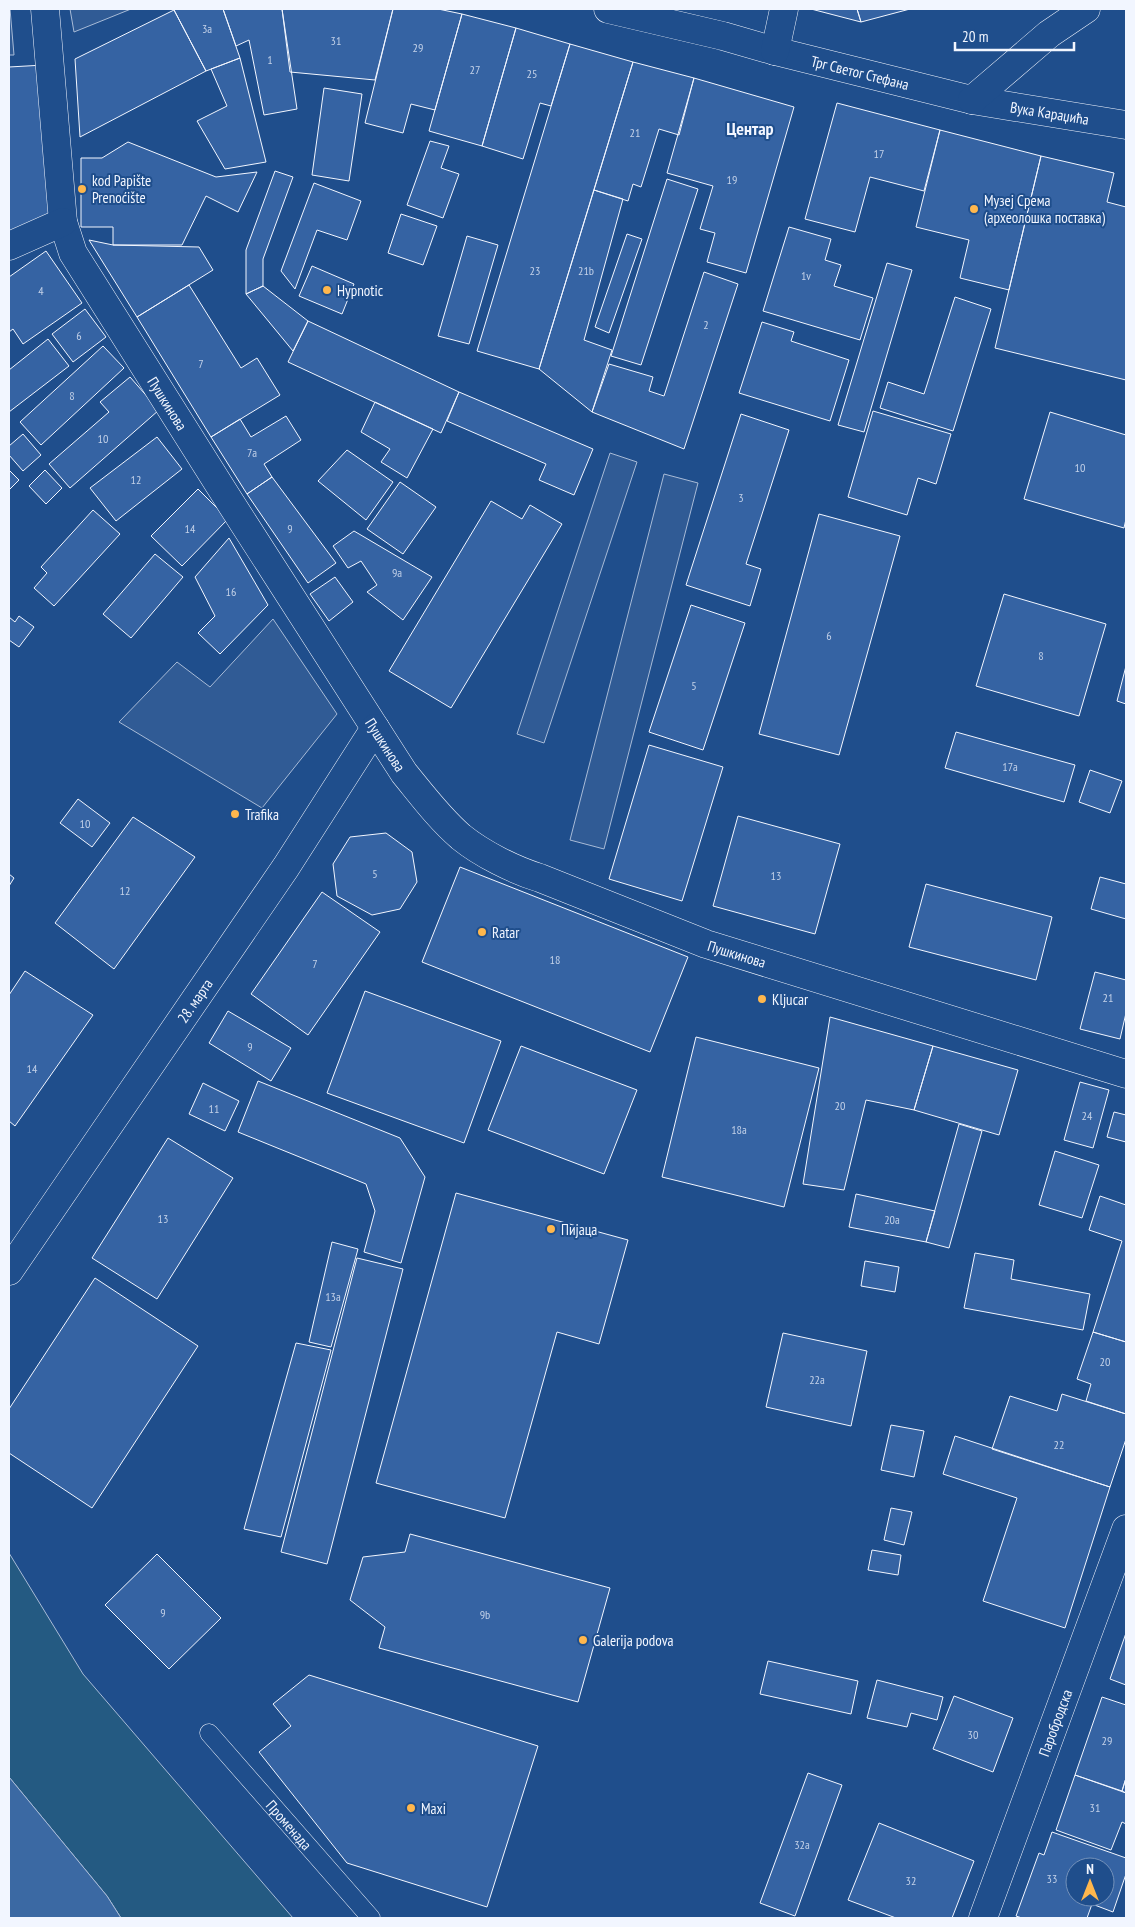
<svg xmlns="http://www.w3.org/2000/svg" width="1135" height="1927" font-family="'PT Sans Narrow',sans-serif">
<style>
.green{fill:#245a82;stroke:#a8bbd7}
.parking{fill:#305b95;stroke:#a8bbd7}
.water{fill:#3b69a3;stroke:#a8bbd7}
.building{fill:#3563a3;stroke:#f2f6ff;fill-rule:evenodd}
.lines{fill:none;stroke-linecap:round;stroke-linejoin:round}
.lane-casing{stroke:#f2f6ff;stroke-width:19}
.street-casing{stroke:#f2f6ff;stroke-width:29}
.lane{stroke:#1f4e8c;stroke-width:18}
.street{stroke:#1f4e8c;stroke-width:28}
.poi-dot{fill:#ffb74d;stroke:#1f4e8c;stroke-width:2}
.labels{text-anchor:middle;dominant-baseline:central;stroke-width:4;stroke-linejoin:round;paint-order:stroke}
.number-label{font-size:12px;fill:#c3d1e8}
.street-label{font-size:15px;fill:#f2f6ff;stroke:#1f4e8c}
.poi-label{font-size:15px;fill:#f2f6ff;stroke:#1f4e8c;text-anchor:start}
.quarter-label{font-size:18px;font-weight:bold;fill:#f2f6ff;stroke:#1f4e8c}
</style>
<rect width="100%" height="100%" fill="#1f4e8c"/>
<path class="green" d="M9,1553L83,1674L293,1918H121L107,1896L9,1777Z"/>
<path class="parking" d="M9,9H10L14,55H9Z
M70,9H131L74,32Z
M610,453L637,462L544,743L517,734Z
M664,474L698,483L604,849L570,840Z
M273,619L337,714L262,808L119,722L177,662L210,687Z"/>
<path class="water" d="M9,1777L107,1896L121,1918H9Z"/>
<path class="building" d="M176,9H223L240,58L206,71L174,10Z
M223,9H282L297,109L264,115L249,40L236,46Z
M282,9H393L375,80L290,72Z
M393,9H438L462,14L435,110L411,104L403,133L365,123Z
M811,9H857L861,22Z
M857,9H910L861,22Z
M174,10L206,71L80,137L75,59Z
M462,14L516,28L482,146L429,131Z
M516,28L570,44L551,106L540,103L523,159L482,146Z
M570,44L633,62L539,369L477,351Z
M240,58L266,162L225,169L197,121L227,106L211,69Z
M633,62L694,78L679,135L659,129L641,187L633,184L628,201L594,190Z
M44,65L52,212L9,236V67Z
M694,78L794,107L746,273L707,262L715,233L700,229L713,186L667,173Z
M324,88L362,94L349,181L312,175Z
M837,103L940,130L924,191L870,177L855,232L805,219Z
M940,130L1041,156L1009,290L960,278L969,240L916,227Z
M430,141L449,146L441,168L459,174L443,218L407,205Z
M128,142L216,177L257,172L238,212L206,196L182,245H113V227H81V158H102Z
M1041,156L1114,173L1107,202L1126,207V380L995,348Z
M275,171L293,177L263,259V286L246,294V250Z
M667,179L698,189L641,365L611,356Z
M314,183L361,201L347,240L317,230L295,289L281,271Z
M594,190L623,199L584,340L612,350L592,412L539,369Z
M401,214L437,226L423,265L388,253Z
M789,227L831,239L825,260L841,265L834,286L873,298L860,340L763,311Z
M627,234L642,239L609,333L595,327Z
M467,236L498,245L469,344L438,336Z
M89,240L113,245L199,247L213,270L137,317Z
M46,251L82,303L23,344L13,329L9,332V277Z
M887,263L912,270L864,432L838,425Z
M312,266L354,284L342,314L299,296Z
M704,272L738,284L684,449L592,412L609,364L653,377L649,391L664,396Z
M189,285L241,368L257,358L280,395L211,437L137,317Z
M263,286L308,321L293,351L246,294Z
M955,297L991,309L953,431L880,408L888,382L924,394Z
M85,309L106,337L73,362L52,334Z
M308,321L459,392L441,433L288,362Z
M762,322L794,332L791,341L849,360L830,421L739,393Z
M48,339L69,366L9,412V370Z
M103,346L124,368L41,445L20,422Z
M130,377L159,410L70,488L49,464L109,412L100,402Z
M459,392L593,449L574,495L539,480L546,464L447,421Z
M375,402L433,429L407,478L381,462L390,449L361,432Z
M873,411L951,434L936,484L918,478L907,515L848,497Z
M1050,412L1126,435V519L1124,528L1024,499Z
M741,414L789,430L746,564L761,569L750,606L686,585Z
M286,416L301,440L264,464L272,477L247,494L211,437L240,419L251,437Z
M23,434L41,455L23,471L9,455V446Z
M157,437L182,469L116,521L90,488Z
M347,450L393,482L366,520L318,481Z
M9,470L19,480L9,490Z
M45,470L62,488L46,504L29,486Z
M272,477L336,563L308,583L247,494Z
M400,482L436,507L403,554L367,529Z
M198,489L228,519L182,566L151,536Z
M491,501L522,519L530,505L562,524L451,708L389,671Z
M93,510L120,534L54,606L34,588L47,573L41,567Z
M819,514L900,536L839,755L759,734Z
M354,531L432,577L403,620L367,592L377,585L361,561L348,568L333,546Z
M229,538L268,605L220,654L198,633L215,616L195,577Z
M155,554L183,577L131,638L103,614Z
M335,577L353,602L329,621L310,594Z
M1004,594L1106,624L1079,716L976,686Z
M691,605L745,623L703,750L649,732Z
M19,616L34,627L19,647L9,640V617L15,622Z
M1126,666V704L1117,701Z
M956,732L1075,765L1064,802L945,768Z
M649,745L723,767L682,901L609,879Z
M1090,770L1122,781L1110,813L1079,802Z
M78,799L110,823L92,847L60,823Z
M738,816L840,844L815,934L713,906Z
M133,817L195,857L114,969L55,923Z
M386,833L412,852L417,882L400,909L372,915L337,896L333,864L350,837Z
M460,867L688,957L650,1052L422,962Z
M9,874L14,878L9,886Z
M1100,877L1126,884V919L1091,909Z
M926,884L1052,917L1036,980L909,947Z
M322,892L380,932L308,1035L251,994Z
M25,971L93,1015L15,1126L9,1121V995Z
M1095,972L1126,980V1013L1120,1039L1080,1029Z
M365,991L501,1041L464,1143L327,1093Z
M228,1011L291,1048L271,1081L209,1043Z
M830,1017L933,1046L914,1110L866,1100L844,1190L803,1184Z
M696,1037L819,1068L784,1207L662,1177Z
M521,1046L637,1090L604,1174L488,1130Z
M933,1046L1018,1070L999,1135L914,1110Z
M258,1081L400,1138L425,1177L401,1263L364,1252L375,1211L366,1184L238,1132Z
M1080,1082L1109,1090L1093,1148L1064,1140Z
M203,1083L239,1101L225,1131L189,1114Z
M1114,1112L1126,1115V1142L1107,1137Z
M959,1124L982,1131L949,1248L926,1242Z
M168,1138L233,1178L157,1299L92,1258Z
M1055,1151L1099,1165L1082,1218L1039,1205Z
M456,1193L628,1240L599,1344L557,1332L505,1518L376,1483Z
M856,1194L935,1211L926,1242L849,1227Z
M1100,1196L1126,1205V1342L1093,1332L1122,1241L1089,1230Z
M332,1242L358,1249L331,1347L309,1342Z
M975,1253L1014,1260L1011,1279L1090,1294L1083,1330L964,1308Z
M357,1258L403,1269L327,1564L281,1552Z
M865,1261L899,1267L895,1292L861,1286Z
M95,1278L198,1346L92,1508L9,1453V1409Z
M1093,1332L1126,1342V1414L1086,1401L1091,1384L1077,1379Z
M783,1333L867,1351L851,1426L766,1407Z
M296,1343L331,1350L281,1537L244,1529Z
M1062,1394L1126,1414V1439L1110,1487L992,1449L1010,1396L1057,1411Z
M891,1425L924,1431L914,1477L881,1470Z
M955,1436L1110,1487L1065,1628L983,1601L1017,1498L943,1474Z
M891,1508L912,1512L904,1545L884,1540Z
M410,1534L610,1588L578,1702L379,1648L385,1627L350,1600L363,1557L405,1552Z
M872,1550L901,1555L898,1575L868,1570Z
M157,1554L221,1618L169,1669L105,1605Z
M1126,1633V1685L1110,1679Z
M768,1661L858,1681L851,1714L760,1694Z
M309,1675L538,1746L487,1907L347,1863L259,1752L291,1726L273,1704Z
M877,1680L943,1697L937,1720L911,1713L907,1727L867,1718Z
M954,1696L1013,1718L993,1772L933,1749Z
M1102,1697L1126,1705V1778L1122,1791L1075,1775Z
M808,1773L842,1785L795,1916L760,1903Z
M1075,1775L1126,1793V1824L1122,1822L1111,1850L1056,1830Z
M1126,1778V1793L1122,1791Z
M879,1823L974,1861L952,1918H896L848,1900Z
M1052,1832L1126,1858V1874L1113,1912L1092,1904L1087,1918H1022L1016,1916L1039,1853L1044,1855ZM1075,1867H1105V1897H1075Z"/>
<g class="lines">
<defs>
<g id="lane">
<path id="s1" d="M209,1733L371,1918"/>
</g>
<g id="street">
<path id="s2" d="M45,9L63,222L73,253L230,502L404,773C422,795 439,818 461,837C482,854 514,870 540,878L706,944L1126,1074"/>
<path id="s3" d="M608,9L723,36L775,51L972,100L1126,125"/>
<path d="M775,51L784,9"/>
<path d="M972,100L1049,34L1086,9"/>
<path d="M9,246L63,222"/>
<path id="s4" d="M9,1271L286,867L375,728"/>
<path id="s5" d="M983,1918L1126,1529"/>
</g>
</defs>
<use href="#lane" class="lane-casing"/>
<use href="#street" class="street-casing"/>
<use href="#lane" class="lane"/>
<use href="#street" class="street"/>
</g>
<g class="poi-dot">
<circle cx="82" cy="189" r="5"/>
<circle cx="974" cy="209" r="5"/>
<circle cx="327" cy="290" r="5"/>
<circle cx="235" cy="814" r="5"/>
<circle cx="482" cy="932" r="5"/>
<circle cx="762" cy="999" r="5"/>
<circle cx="551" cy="1229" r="5"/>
<circle cx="583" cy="1640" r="5"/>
<circle cx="411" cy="1808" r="5"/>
</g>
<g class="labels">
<g class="number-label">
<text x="207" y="28">3a</text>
<text x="336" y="40">31</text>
<text x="418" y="47">29</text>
<text x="270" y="59">1</text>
<text x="475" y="69">27</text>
<text x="532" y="73">25</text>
<text x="635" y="132">21</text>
<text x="879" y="153">17</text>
<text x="732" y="179">19</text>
<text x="535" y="270">23</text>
<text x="586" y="270">21b</text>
<text x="806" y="275">1v</text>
<text x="41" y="290">4</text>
<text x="706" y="324">2</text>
<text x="79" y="335">6</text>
<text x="201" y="363">7</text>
<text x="72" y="395">8</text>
<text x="103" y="438">10</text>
<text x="252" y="452">7a</text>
<text x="1080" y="467">10</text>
<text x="136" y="479">12</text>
<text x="741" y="497">3</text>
<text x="190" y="528">14</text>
<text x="290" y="528">9</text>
<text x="397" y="572">9a</text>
<text x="231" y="591">16</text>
<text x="829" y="635">6</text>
<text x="1041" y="655">8</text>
<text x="694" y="685">5</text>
<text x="1010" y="766">17a</text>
<text x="85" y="823">10</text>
<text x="375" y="873">5</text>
<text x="776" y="875">13</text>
<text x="125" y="890">12</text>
<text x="555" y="959">18</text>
<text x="315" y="963">7</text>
<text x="1108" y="997">21</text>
<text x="250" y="1046">9</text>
<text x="32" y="1068">14</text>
<text x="840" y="1105">20</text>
<text x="214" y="1108">11</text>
<text x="1087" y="1115">24</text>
<text x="739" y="1129">18a</text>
<text x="163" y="1218">13</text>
<text x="892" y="1219">20a</text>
<text x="333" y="1296">13a</text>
<text x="1105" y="1361">20</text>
<text x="817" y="1379">22a</text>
<text x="1059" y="1444">22</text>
<text x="163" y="1612">9</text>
<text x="485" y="1614">9b</text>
<text x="973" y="1734">30</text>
<text x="1107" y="1740">29</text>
<text x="1095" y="1807">31</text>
<text x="802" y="1844">32a</text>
<text x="1052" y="1878">33</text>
<text x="911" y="1880">32</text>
</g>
<g class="street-label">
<text stroke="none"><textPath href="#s3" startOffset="260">Трг Светог Стефана</textPath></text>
<text stroke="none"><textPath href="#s3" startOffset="454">Вука Караџића</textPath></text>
<text stroke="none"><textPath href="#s2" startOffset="424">Пушкинова</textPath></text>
<text stroke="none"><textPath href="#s2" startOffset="829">Пушкинова</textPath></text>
<text stroke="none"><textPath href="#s2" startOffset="1249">Пушкинова</textPath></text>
<text stroke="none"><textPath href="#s4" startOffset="328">28. марта</textPath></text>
<text stroke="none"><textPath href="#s5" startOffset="208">Паробродска</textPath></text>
<text stroke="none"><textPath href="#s1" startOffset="122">Променада</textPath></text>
</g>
<g class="poi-label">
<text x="92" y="180">kod Papište<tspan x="92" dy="17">Prenoćište</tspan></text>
<text x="984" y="200">Музеј Срема<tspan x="984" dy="17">(археолошка поставка)</tspan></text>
<text x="337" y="290">Hypnotic</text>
<text x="245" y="814">Trafika</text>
<text x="492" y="932">Ratar</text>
<text x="772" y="999">Kljucar</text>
<text x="561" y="1229">Пијаца</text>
<text x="593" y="1640">Galerija podova</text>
<text x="421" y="1808">Maxi</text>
</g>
<g class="quarter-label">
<text x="750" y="128">Центар</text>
</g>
</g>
<rect width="1135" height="1927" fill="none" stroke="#f2f6ff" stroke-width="20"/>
<g transform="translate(1090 1882)"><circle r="24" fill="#1f4e8c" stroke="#7391ba"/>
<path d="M0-4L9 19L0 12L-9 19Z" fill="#ffb74d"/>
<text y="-8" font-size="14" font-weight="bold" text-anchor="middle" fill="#f2f6ff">N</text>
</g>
<path d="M955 42v8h119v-8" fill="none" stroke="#f2f6ff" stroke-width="2.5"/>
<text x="962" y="42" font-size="15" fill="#f2f6ff" stroke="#1f4e8c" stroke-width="4" paint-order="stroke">20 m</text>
</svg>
